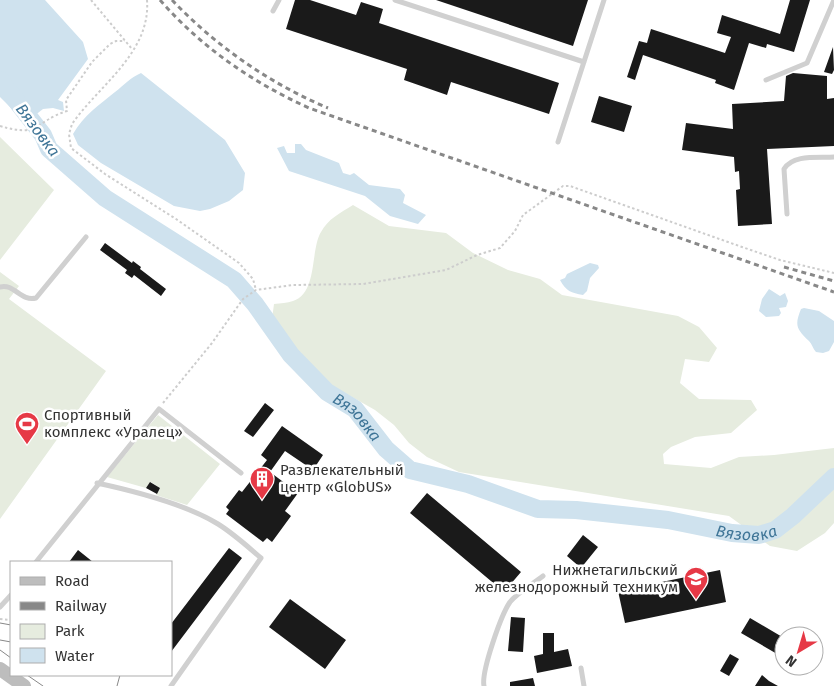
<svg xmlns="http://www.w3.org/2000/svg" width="834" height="686" font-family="'Fira Sans',sans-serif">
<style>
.green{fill:#e6ecdf}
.water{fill:#cfe2ee}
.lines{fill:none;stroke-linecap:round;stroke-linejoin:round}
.river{stroke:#cfe2ee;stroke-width:18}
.building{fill:#1a1a1a}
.path{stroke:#cdcdcd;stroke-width:2;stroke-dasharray:2.5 2.5;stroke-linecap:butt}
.lane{stroke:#d0d0d0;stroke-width:5}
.secondary{stroke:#bdbdbd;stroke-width:14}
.tram{stroke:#888;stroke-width:1}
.rail{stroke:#888;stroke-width:3;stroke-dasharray:5 4;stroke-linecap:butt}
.labels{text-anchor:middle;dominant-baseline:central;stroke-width:5;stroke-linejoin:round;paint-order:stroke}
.poi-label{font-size:15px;fill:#333;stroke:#fff;text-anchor:start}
.water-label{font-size:16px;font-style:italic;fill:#3f7597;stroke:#fff}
</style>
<rect width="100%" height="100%" fill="#fff"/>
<path class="green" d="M0,137L54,190L0,260Z
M353,205L389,226L446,233L473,253L508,270L540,279L562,295L678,316L699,327L717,348L709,362L685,359L680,383L699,399L751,400L757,410L731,433L695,437L671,447L663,454L664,464L711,468L739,457L774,455L834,448V523L825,533L797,551L770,546L729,516L459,472L427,457L409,443L394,425L375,410L315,376L272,319L274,304C281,303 287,303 293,301C318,293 310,250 321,232C328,219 340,213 353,205Z
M0,272L19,286L9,299L106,371L0,519Z
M158,415L220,464L187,505L156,495L160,488L151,482L146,488L107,477Z"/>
<path class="water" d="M0,0H45L83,42L88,59L58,100L63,102L64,111L53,108L43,109L29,120L17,114L0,97Z
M141,73L225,140L245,173L243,190L229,201L210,209L200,211L174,206L101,163L78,145L73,134C84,115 99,105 115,92C124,85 130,78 141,73Z
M295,144H301L306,150L339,163L343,173L350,175L354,173L369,185L400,189L405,195L403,203L426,215L418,224L390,216L365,196L289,171L277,148L284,146L287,153H295Z
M590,263L598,265L599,268L590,278L587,291L583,295C571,293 566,291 560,280L565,278L567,274Z
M769,289L780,296L785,293L788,301L786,307L779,308L781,313L779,316L766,317L759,311L762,299Z
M804,308L819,311L834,321V342L829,351L823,353L816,352C813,349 812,344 809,341C797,329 794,326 801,309Z"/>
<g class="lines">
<path class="river" id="s1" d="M0,80L43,135L49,149L105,198L234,280L255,304L291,355L327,392L355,409L386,449L410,470L468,484L538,509L576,510L668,520L732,533L759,535L775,530L793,516L834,477"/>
</g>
<path class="building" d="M295,0H310L356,15L361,2L383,9L379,23L559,83L549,114L451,82L447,95L404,80L407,69L286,29Z
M436,0H588L573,46Z
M790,0H810L794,52L767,44L766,48L749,43L734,90L715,83L716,80L643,55L635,80L627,77L639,41L647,43L651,29L725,53L731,37L717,33L722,15L780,34Z
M833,47L834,70L832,74L824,72Z
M793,73L827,76V99L834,98V146L767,149L772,224L738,226L736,190L740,189L739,171L735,172L734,157L682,150L686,123L733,129L732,104L784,101L786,76Z
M599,96L632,106L624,132L591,122Z
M105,243L132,263L133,261L141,267L140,269L166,289L161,296L134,275L132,278L125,273L127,270L100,250Z
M265,403L274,410L253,437L244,431Z
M282,426L323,455L313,470L285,451L270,472L298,493L285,511L291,516L272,542L267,538L263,542L226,514L229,510L226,507L239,490L242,492L267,460L261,455Z
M150,482L160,488L157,494L146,488Z
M427,493L521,572L504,592L410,513Z
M583,535L598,547L581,568L567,556Z
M229,548L242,558L171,652V624Z
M78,550L93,562H69Z
M720,570L726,602L625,623L618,591Z
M290,599L346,640L325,669L269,627Z
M511,617L525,618L523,652L508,651Z
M750,618L784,638V658L741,633Z
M543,633H554V652L568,649L572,666L537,673L534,656L543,654Z
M730,654L739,659L729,676L720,671Z
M762,675L769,681L778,686H755Z
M533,678L535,686H510V682Z"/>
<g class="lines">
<path class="path" d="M91,0L132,49
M147,0C151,53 98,86 72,124L69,134L71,148L105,174L176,219L239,263L253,279L256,290
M0,126C41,138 33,122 67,111L66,100L92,62L110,44L116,41H125
M163,403L212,343L243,299L256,290L293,285L363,284L446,270L477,255L500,248L515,231L523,215L563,186H570L742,247L780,260L834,273
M0,619L11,620"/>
<path class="lane" d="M395,0L584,62
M273,11L279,0
M766,80L807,63L834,0
M558,142L604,0
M787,214L784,169C793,154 818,158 834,157
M0,287C14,283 21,302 36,298L86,237
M97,483C134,491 187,505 218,524C234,534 247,546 261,558L171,686
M36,562L159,409L241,473
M0,607L11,595
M581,668L584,686
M484,686C481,672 501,615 510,602C518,592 533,584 543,576"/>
<path class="secondary" d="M0,669L24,686"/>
<path class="tram" d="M0,623L11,625
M0,640L11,642
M0,650L11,658
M27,675L43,686
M117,686L120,675"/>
<path class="rail" d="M160,0C202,48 252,82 309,108L834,292
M172,0C217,47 269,83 328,108
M784,267L834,281"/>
</g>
<defs>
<symbol id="stadium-pin" viewBox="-11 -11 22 30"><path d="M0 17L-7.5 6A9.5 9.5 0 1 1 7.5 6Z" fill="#e63946" stroke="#fff"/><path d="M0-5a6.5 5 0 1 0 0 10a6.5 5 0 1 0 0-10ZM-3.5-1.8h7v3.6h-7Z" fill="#fff"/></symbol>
<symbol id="building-pin" viewBox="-11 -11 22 30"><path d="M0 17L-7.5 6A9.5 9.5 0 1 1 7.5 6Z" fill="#e63946" stroke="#fff"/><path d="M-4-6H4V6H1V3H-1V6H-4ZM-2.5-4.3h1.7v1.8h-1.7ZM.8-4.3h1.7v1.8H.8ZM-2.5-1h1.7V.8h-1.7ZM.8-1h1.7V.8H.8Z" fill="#fff"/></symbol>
<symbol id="university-pin" viewBox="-11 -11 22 30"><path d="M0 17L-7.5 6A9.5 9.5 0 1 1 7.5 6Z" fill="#e63946" stroke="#fff"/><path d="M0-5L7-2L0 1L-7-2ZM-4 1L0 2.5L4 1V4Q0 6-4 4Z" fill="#fff"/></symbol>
</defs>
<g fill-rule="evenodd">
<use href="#stadium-pin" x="13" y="410" width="28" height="38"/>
<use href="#building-pin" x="248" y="465" width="28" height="38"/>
<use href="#university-pin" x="682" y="565" width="28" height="38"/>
</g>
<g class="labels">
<g class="poi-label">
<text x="44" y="415">Спортивный<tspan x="44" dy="17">комплекс «Уралец»</tspan></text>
<text x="280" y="470">Развлекательный<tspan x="280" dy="17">центр «GlobUS»</tspan></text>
<text x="678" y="570" text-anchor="end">Нижнетагильский<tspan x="678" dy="17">железнодорожный техникум</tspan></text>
</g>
<g class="water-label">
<text transform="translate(38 130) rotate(53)">Вязовка</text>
<text stroke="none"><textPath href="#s1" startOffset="498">Вязовка</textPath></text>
<text stroke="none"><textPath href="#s1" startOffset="918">Вязовка</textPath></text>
</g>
</g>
<rect x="10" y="561" width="162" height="115" fill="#ffffff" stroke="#adadad"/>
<rect x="20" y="577" width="25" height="8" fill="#bdbdbd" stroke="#adadad"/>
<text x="55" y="586" font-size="15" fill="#333333">Road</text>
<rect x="20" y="602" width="25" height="8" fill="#888888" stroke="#adadad"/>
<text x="55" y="611" font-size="15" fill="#333333">Railway</text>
<rect x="20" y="624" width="25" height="15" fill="#e6ecdf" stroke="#adadad"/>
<text x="55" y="636" font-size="15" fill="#333333">Park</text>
<rect x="20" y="648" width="25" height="15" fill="#cfe2ee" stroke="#adadad"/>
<text x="55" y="661" font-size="15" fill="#333333">Water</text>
<g transform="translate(799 651) rotate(218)"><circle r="24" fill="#ffffff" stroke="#adadad"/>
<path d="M0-4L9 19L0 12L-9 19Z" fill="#e63946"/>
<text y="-8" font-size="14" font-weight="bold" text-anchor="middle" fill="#333333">N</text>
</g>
</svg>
